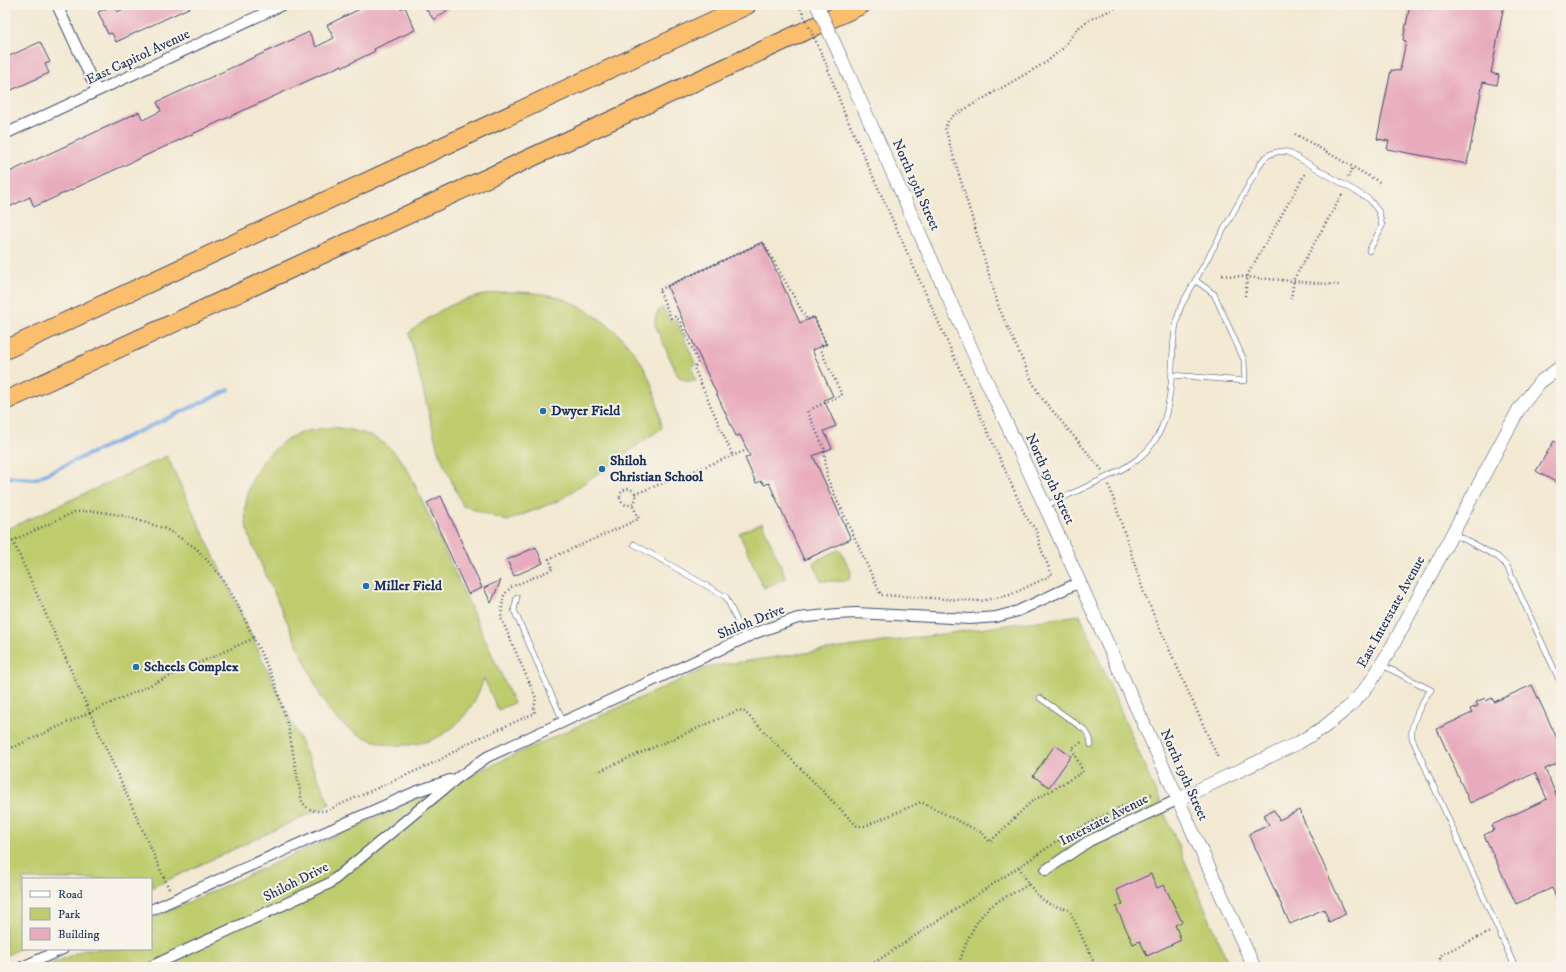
<svg xmlns="http://www.w3.org/2000/svg" width="1566" height="972" font-family="'IM FELL DW Pica',serif">
<style>
.green{fill:#becc6d;stroke:#6c7e66}
.lines{fill:none;stroke-linecap:round;stroke-linejoin:round}
.stream{stroke:#7bace6;stroke-width:4}
.building{fill:#e8abbd}
.service-casing{stroke:#3b4b70;stroke-width:6}
.minor-casing{stroke:#3b4b70;stroke-width:12}
.tertiary-casing{stroke:#3b4b70;stroke-width:14}
.motorway-casing{stroke:#3b4b70;stroke-width:20}
.path{stroke:#3b4b70;stroke-width:2.5;stroke-dasharray:1 3;stroke-linecap:butt}
.service{stroke:#fff;stroke-width:5}
.minor{stroke:#fff;stroke-width:10}
.tertiary{stroke:#fff;stroke-width:13}
.motorway{stroke:#fabe6d;stroke-width:18}
.tertiary-bridge-casing{stroke:#3b4b70;stroke-width:14;stroke-linecap:butt}
.path-bridge{stroke:#3b4b70;stroke-width:2.5;stroke-dasharray:1 3;stroke-linecap:butt}
.tertiary-bridge{stroke:#fff;stroke-width:13}
.poi-dot{fill:#1f6fb2;stroke:#f7f3e8;stroke-width:1.5}
.labels{text-anchor:middle;dominant-baseline:central;stroke-width:4;stroke-linejoin:round;paint-order:stroke}
.street-label{font-size:14px;fill:#1b2f5e;stroke:#f7f3e8}
.poi-label{font-size:14px;font-weight:bold;fill:#1b2f5e;stroke:#f7f3e8;text-anchor:start}
</style>
<rect width="100%" height="100%" fill="#f7f3e8"/>
<filter id="ink" filterUnits="userSpaceOnUse"><feTurbulence type="fractalNoise" baseFrequency=".025" numOctaves="2"/><feDisplacementMap in="SourceGraphic" scale="8" xChannelSelector="R" yChannelSelector="G"/><feConvolveMatrix kernelMatrix="1 2 1 2 8 2 1 2 1" color-interpolation-filters="sRGB"/></filter>
<filter id="wash" filterUnits="userSpaceOnUse"><feTurbulence type="fractalNoise" baseFrequency=".012" numOctaves="4" result="noise"/><feDisplacementMap in="SourceGraphic" scale="16" xChannelSelector="R" yChannelSelector="G"/><feGaussianBlur stdDeviation="0.9" result="paint"/><feColorMatrix in="noise" values="0 0 0 0 0 0 0 0 0 0 0 0 0 0 0 0 0 1.4 0 .05"/><feComposite in="paint" operator="in"/></filter>
<g filter="url(#wash)">
<rect width="100%" height="100%" fill="#f3e9d3"/>
<path class="green" d="M502,292C521,292 542,292 560,298C603,313 643,350 655,395C658,405 660,417 662,428L560,500L507,521L463,506L438,451L409,333C442,306 461,298 502,292Z
M663,308L669,320H676L695,363L692,369L696,381H686L678,376L655,325C655,317 656,311 663,308Z
M331,427C371,432 389,439 410,474L514,703L498,710L484,678C479,692 474,704 464,716C430,758 368,752 333,715C328,710 325,703 321,697L252,544C250,537 247,530 246,523C241,484 266,444 304,432C312,429 323,429 331,427Z
M167,456L330,804L151,888V879H23V947L5,956V530Z
M762,523L786,578L764,588L739,533Z
M840,549L851,572L850,579L844,581H821L813,562Z
M1080,615L1230,967H45L85,949H151V919L711,666Z"/>
<g class="lines">
<path class="stream" d="M5,477L35,479L229,390"/>
</g>
<g id="blocks">
<path class="building" d="M114,5L117,12L132,5H195L116,42L112,33L108,34L98,12Z
M368,5H399L400,9L405,7L415,30L374,49L375,51L343,67L342,65L34,207L30,197L5,209V174L139,112L143,120L161,111L157,102L309,32L316,47L334,38L327,25Z
M423,5H454L434,20Z
M1410,5H1504L1491,73L1499,75L1497,85L1483,82L1467,164L1387,149L1389,141L1377,139L1391,70L1400,71L1406,41L1403,40Z
M40,42L50,62L45,64L49,73L5,93V58Z
M763,242L800,323L814,317L826,344L812,350L833,396L824,400L836,426L824,431L832,448L813,456L851,539L804,560L769,483L764,485L762,481L756,483L745,458L750,456L740,435L736,436L667,286Z
M1554,441L1561,445V485L1536,471Z
M441,496L482,588L468,594L427,503Z
M536,547L543,563L514,576L507,560Z
M501,580L491,603L484,588Z
M1532,685L1561,747V762L1545,769L1561,806V907L1552,888L1516,904L1484,835L1494,830L1492,825L1547,799L1535,773L1470,803L1437,729L1472,713L1470,709L1478,706L1476,702L1485,698L1486,701L1492,698L1494,702Z
M1055,745L1071,756L1049,787L1033,776Z
M1274,810L1279,820L1299,810L1346,914L1329,922L1324,909L1290,924L1249,834L1269,825L1264,815Z
M1151,874L1157,888L1164,885L1182,922L1175,925L1181,940L1147,956L1140,941L1133,944L1116,907L1123,904L1116,890Z"/>
</g>
</g>
<g filter="url(#ink)">
<use href="#blocks" fill-opacity="0" stroke="#3b4b70" stroke-width="1"/>
<g class="lines">
<defs>
<path id="service" d="M1172,375L1245,381L1244,360L1214,294L1195,280
M1045,506C1064,497 1084,488 1103,479C1152,456 1165,438 1171,384C1173,358 1172,331 1181,306L1262,161C1269,153 1277,150 1288,152L1369,199L1379,212L1382,226L1369,251
M1454,534L1498,557L1507,566L1561,684
M634,544L726,597L745,638
M517,597L514,610L563,721
M1382,665L1431,690C1423,699 1409,726 1412,738L1515,967
M1040,698L1085,730L1090,738L1091,745"/>
<path id="minor" d="M57,5L97,91
M5,134L282,5
M1046,870L1089,841L1177,800
M151,910L415,792L450,780
M22,967L63,949
M150,967L330,883L456,779L487,757L758,632L798,618L837,614L856,613L970,619L996,617L1018,611L1080,582"/>
<path id="tertiary" d="M842,60L972,350L1045,506L1254,967
M1177,800L1298,743L1323,728L1350,706L1361,694L1372,680L1394,643L1519,409L1540,382L1561,367"/>
<path id="motorway" d="M5,350L747,5
M5,401L861,5"/>
</defs>
<use href="#service" class="service-casing"/>
<use href="#minor" class="minor-casing"/>
<use href="#tertiary" class="tertiary-casing"/>
<use href="#motorway" class="motorway-casing"/>
<path class="path" d="M1295,134L1381,183
M1348,177L1353,167
M1222,275L1339,285
M1245,296L1248,274L1306,172
M1291,299L1294,279L1343,193
M732,454L694,368L698,362L679,320L675,317L671,318L659,290L763,242L807,320L814,317L826,344L819,347L842,395L807,411L824,448L827,478L881,595L980,601L1010,595L1052,575L1041,549L1036,530L1026,517L844,112L827,66
M1102,470L1041,397L1033,383L999,308L945,128L948,121L953,116L1045,63L1062,49L1077,29L1089,20L1122,5
M1109,485L1144,593L1218,758
M620 497a8 8 0 1 1 16 0a8 8 0 1 1-16 0Z
M635,494L747,450
M13,541L169,889
M5,544L75,512L95,511L125,516L166,529L196,548L220,575L237,603L275,683L288,726L302,802C310,812 316,812 328,810L438,761L468,743L535,713L534,709L536,698L501,618L502,606L504,595L511,587L553,569L549,559L639,519L632,504
M5,751L254,638
M597,772L739,710L745,712L857,826H865L921,802L982,833L990,842L1031,802L1083,772L1072,748L1082,742
M1019,867C1026,880 1036,897 1049,904C1056,907 1064,907 1070,911L1096,967
M868,967L1067,835L1124,805L1152,794
M958,967C965,944 974,919 994,904C1005,896 1018,892 1029,884
M1441,967L1440,959L1442,954L1490,932"/>
<use href="#service" class="service"/>
<use href="#minor" class="minor"/>
<use href="#tertiary" class="tertiary"/>
<use href="#motorway" class="motorway"/>
<defs>
<path id="tertiary-bridge" d="M817,5L842,60"/>
</defs>
<use href="#tertiary-bridge" class="tertiary-bridge-casing"/>
<path class="path-bridge" d="M799,5L827,66"/>
<use href="#tertiary-bridge" class="tertiary-bridge"/>
</g>
</g>
<g class="poi-dot">
<circle cx="543" cy="411" r="4"/>
<circle cx="602" cy="469" r="4"/>
<circle cx="366" cy="586" r="4"/>
<circle cx="136" cy="667" r="4"/>
</g>
<g class="labels">
<g class="street-label">
<text transform="translate(138 57) rotate(-25)">East Capitol Avenue</text>
<text transform="translate(916 185) rotate(66)">North 19th Street</text>
<text transform="translate(1050 479) rotate(65)">North 19th Street</text>
<text transform="translate(1391 612) rotate(-61)">East Interstate Avenue</text>
<text transform="translate(751 622) rotate(-22)">Shiloh Drive</text>
<text transform="translate(1184 775) rotate(66)">North 19th Street</text>
<text transform="translate(1104 820) rotate(-27)">Interstate Avenue</text>
<text transform="translate(296 882) rotate(-27)">Shiloh Drive</text>
</g>
<g class="poi-label">
<text x="551" y="411">Dwyer Field</text>
<text x="610" y="461">Shiloh<tspan x="610" dy="16">Christian School</tspan></text>
<text x="374" y="586">Miller Field</text>
<text x="144" y="667">Scheels Complex</text>
</g>
</g>
<rect width="1566" height="972" fill="none" stroke="#f7f3e8" stroke-width="20"/>
<rect x="22" y="878" width="130" height="72" fill="#f7f3e8" stroke="#9fa5b1"/>
<rect x="30" y="891" width="20" height="6" fill="#ffffff" stroke="#9fa5b1"/>
<text x="58" y="898" font-size="12" fill="#1b2f5e">Road</text>
<rect x="30" y="908" width="20" height="12" fill="#becc6d" stroke="#9fa5b1"/>
<text x="58" y="918" font-size="12" fill="#1b2f5e">Park</text>
<rect x="30" y="928" width="20" height="12" fill="#e8abbd" stroke="#9fa5b1"/>
<text x="58" y="938" font-size="12" fill="#1b2f5e">Building</text>
</svg>
